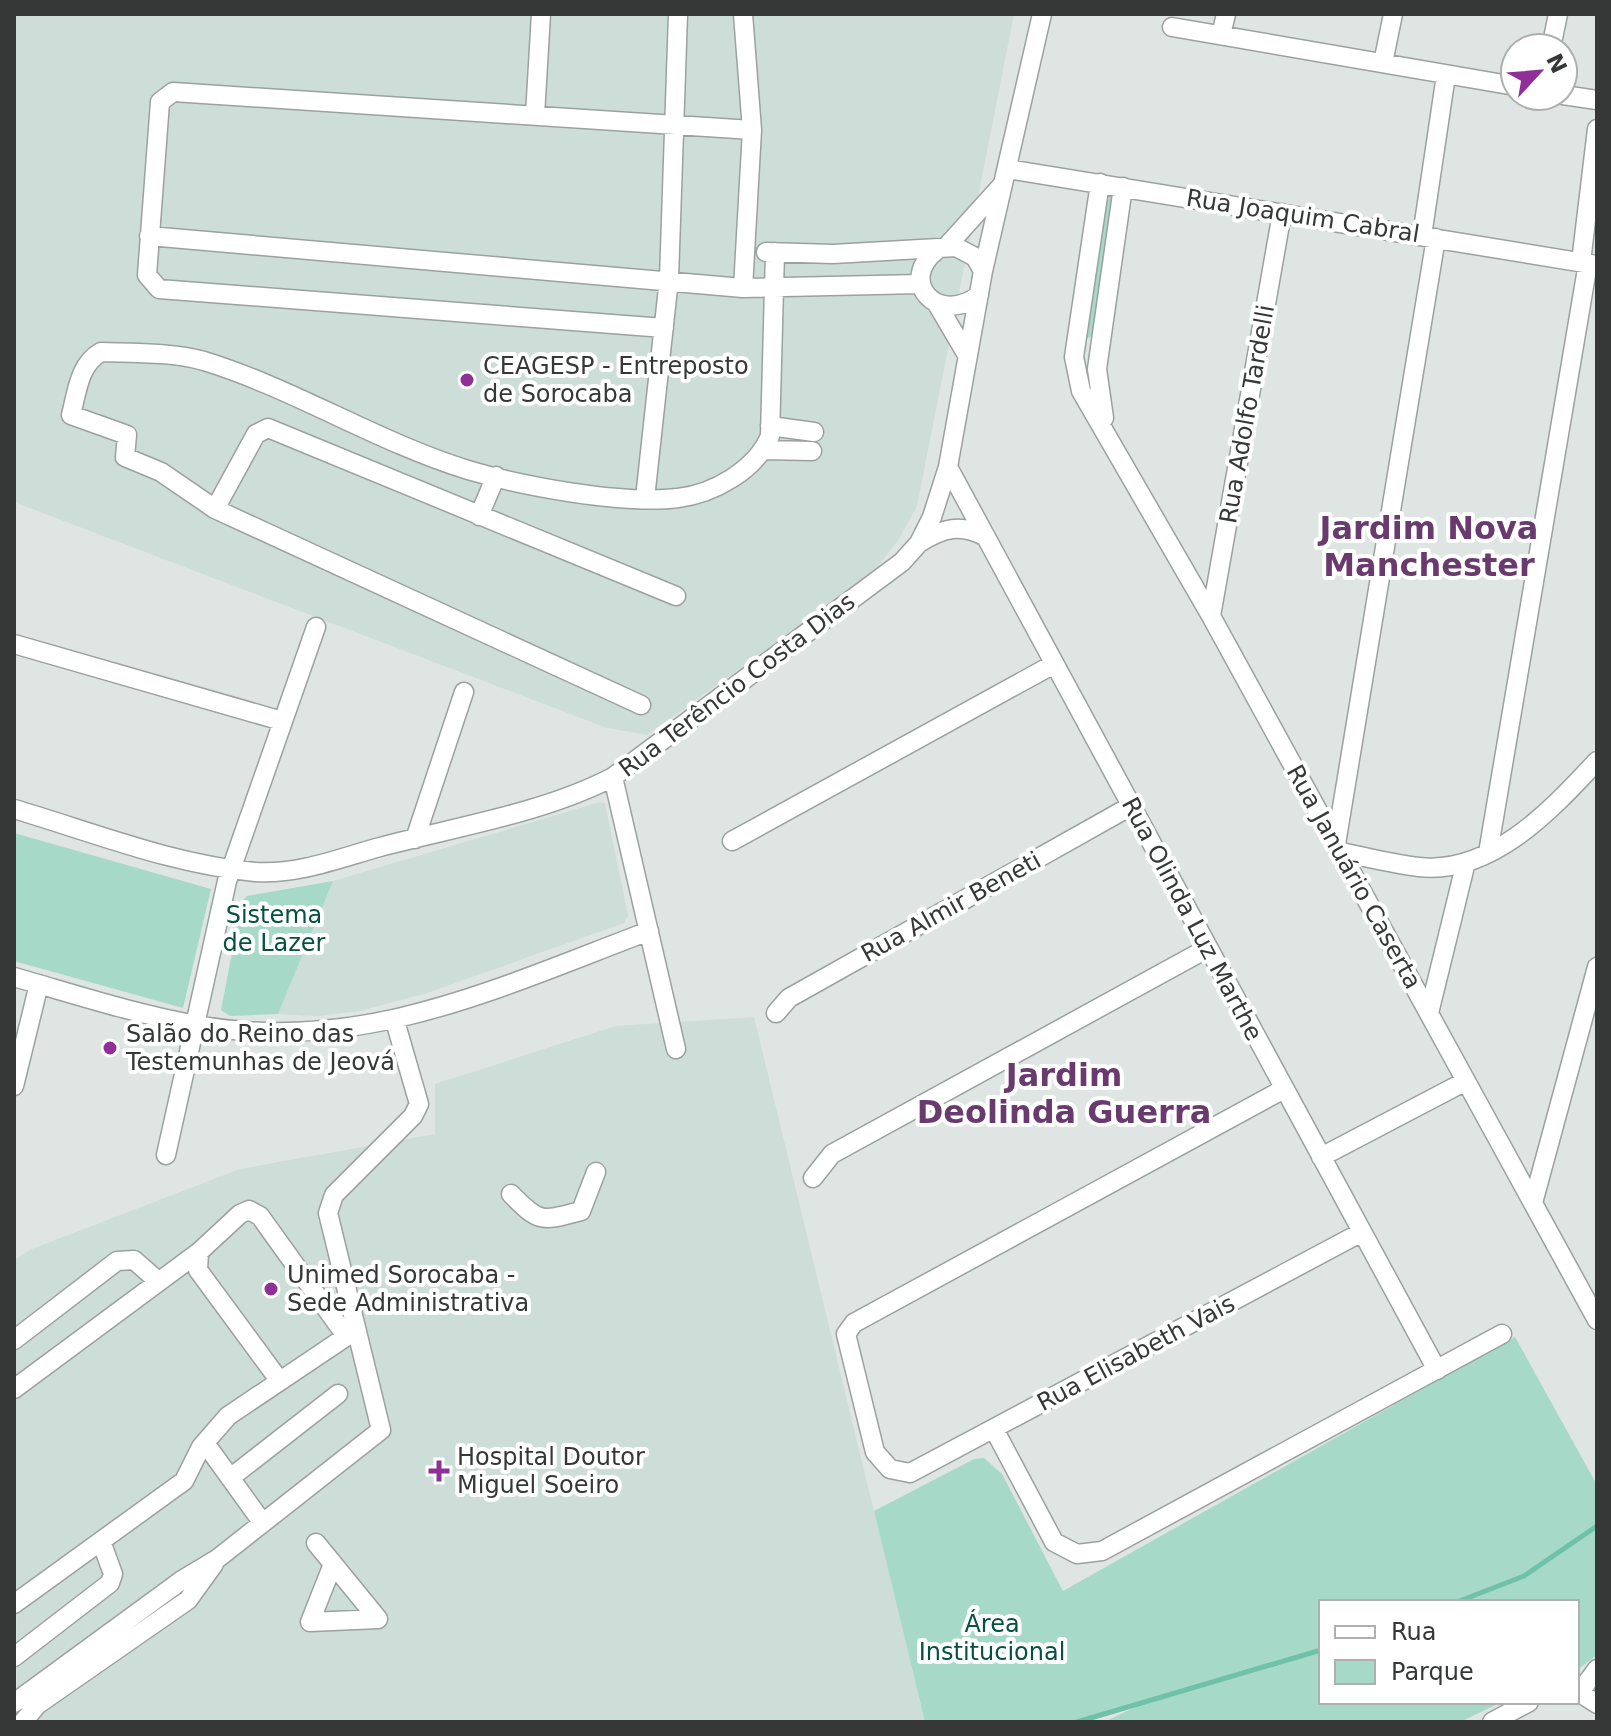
<svg xmlns="http://www.w3.org/2000/svg" width="1611" height="1736" font-family="'DejaVu Sans',sans-serif">
<style>
.built{fill:#cdddd8}
.green{fill:#a7d9c9}
.lines{fill:none;stroke-linecap:round;stroke-linejoin:round}
.stream{stroke:#6fc1aa;stroke-width:5}
.minor-casing{stroke:#9ba19f;stroke-width:21}
.minor{stroke:#fff;stroke-width:18}
.poi-dot{fill:#8f2f98;stroke:#fff;stroke-width:3}
.labels{text-anchor:middle;dominant-baseline:central;stroke-width:8;stroke-linejoin:round;paint-order:stroke}
.street-label{font-size:24px;fill:#353837;stroke:#fff}
.poi-label{font-size:24px;fill:#353837;stroke:#fff;text-anchor:start}
.park-label{font-size:24px;fill:#075142;stroke:#fff}
.district-label{font-size:32px;font-weight:bold;fill:#693a6d;stroke:#fff}
</style>
<rect width="100%" height="100%" fill="#dee5e3"/>
<path class="built" d="M14,14H1014L917,506L899,539L873,573L647,735L607,728L14,502Z
M600,802L605,804L628,915L624,923L427,993L360,1011L316,1016L278,1014L333,881Z
M754,1017L925,1722H17L14,1260L32,1249L240,1169L435,1134V1084L616,1026Z"/>
<path class="green" d="M1109,194L1113,195L1094,335L1088,338L1084,336L1104,196Z
M14,833L211,889L183,1008L14,961Z
M333,881L278,1014L230,1016L221,1010L242,901L247,896Z
M1515,1337L1597,1485V1655L1577,1670V1602H1321V1702H1502L1460,1722H1104L1148,1701L1077,1722H925L874,1511L974,1459L984,1458L1002,1474L1063,1591Z"/>
<g class="lines">
<path class="stream" d="M1457,1602L1524,1576L1597,1526
M1077,1722L1321,1650"/>
<defs>
<path id="minor" d="M743,14L752,130L743,288
M1172,27L1515,86
M1221,35L1226,14
M1551,48L1558,14
M1383,63L1393,14
M1563,95L1597,100
M535,115L541,14
M1008,169L1597,265
M1100,183L1074,357L1081,391L1211,616L1597,1320
M149,236L743,288L921,284
M1422,236L1446,75
M946,247L1003,184
M937,250C897,280 937,327 979,295
M766,252L833,254L956,247L975,257L983,271
M1581,262L1597,129
M937,304L967,355
M664,328L159,289L147,275L160,102L173,92L752,130
M1104,418L1097,369L1123,187
M770,426L814,432
M764,450L812,451
M948,467L1437,1370
M645,498L669,279L678,14
M215,509L256,434L268,428L676,596
M479,516L496,476
M919,543C943,528 961,523 986,537
M1211,616L1282,213
M14,644L282,721
M641,705L215,509L161,472L125,457L127,435L71,415C77,392 79,364 101,352C134,353 172,352 204,361C295,389 377,442 468,470C522,486 622,505 678,498C713,494 756,470 770,436L775,252
M613,777L676,1049
M14,809C92,832 174,865 255,872C298,875 340,858 380,847C455,827 544,813 613,777L902,562L919,543L932,517L948,467L983,271L1042,14
M415,839L464,692
M732,841L1054,664
M1336,844L1436,238
M1341,852C1366,857 1393,864 1419,867C1492,875 1552,809 1597,761
M1488,853L1588,263
M14,977C74,994 135,1014 197,1025C360,1055 500,987 649,931
M776,1013L789,998L1131,806
M1429,1013L1466,862
M14,1086L39,984
M1284,1089L854,1323L846,1334L875,1452L890,1469L910,1473L1362,1232
M166,1155L227,881L316,627
M1321,1157L1466,1081
M813,1178L832,1154L1208,948
M511,1194C540,1224 542,1221 581,1211L596,1172
M1533,1203L1597,967
M14,1340L117,1261L134,1260L158,1281
M279,1380L198,1270L199,1252L240,1214L249,1210L260,1216L346,1336
M14,1389L199,1252
M994,1429L1054,1542L1077,1554L1102,1551L1502,1334
M205,1443L262,1522
M230,1478L338,1394
M316,1543L378,1619L310,1622L333,1564
M14,1604L184,1481L201,1447L228,1416L356,1330
M14,1657L110,1583L113,1574L101,1541
M1577,1691L1597,1704
M1580,1692L1597,1669
M14,1703L182,1580L217,1559L381,1430L328,1213L334,1195L413,1116L419,1104L395,1021
M23,1722L37,1705L188,1600L214,1564
M1492,1722L1529,1702"/>
</defs>
<use href="#minor" class="minor-casing"/>
<use href="#minor" class="minor"/>
</g>
<g class="poi-dot">
<circle cx="467" cy="380" r="8"/>
<circle cx="110" cy="1048" r="8"/>
<circle cx="271" cy="1289" r="8"/>
<path d="M435 1459h8v8h8v8h-8v8h-8v-8h-8v-8h8z"/>
</g>
<g class="labels">
<g class="street-label">
<text transform="translate(1303 216) rotate(9)">Rua Joaquim Cabral</text>
<text transform="translate(1247 414) rotate(-80)">Rua Adolfo Tardelli</text>
<text transform="translate(737 685) rotate(-37)">Rua Terêncio Costa Dias</text>
<text transform="translate(1354 877) rotate(61)">Rua Januário Caserta</text>
<text transform="translate(951 907) rotate(-29)">Rua Almir Beneti</text>
<text transform="translate(1192 919) rotate(62)">Rua Olinda Luz Marthe</text>
<text transform="translate(1136 1353) rotate(-28)">Rua Elisabeth Vais</text>
</g>
<g class="poi-label">
<text x="483" y="366">CEAGESP - Entreposto<tspan x="483" dy="28">de Sorocaba</tspan></text>
<text x="126" y="1034">Salão do Reino das<tspan x="126" dy="28">Testemunhas de Jeová</tspan></text>
<text x="287" y="1275">Unimed Sorocaba -<tspan x="287" dy="28">Sede Administrativa</tspan></text>
<text x="457" y="1457">Hospital Doutor<tspan x="457" dy="28">Miguel Soeiro</tspan></text>
</g>
<g class="park-label">
<text x="274" y="915">Sistema<tspan x="274" dy="28">de Lazer</tspan></text>
<text x="992" y="1624">Área<tspan x="992" dy="28">Institucional</tspan></text>
</g>
<g class="district-label">
<text x="1429" y="528">Jardim Nova<tspan x="1429" dy="37">Manchester</tspan></text>
<text x="1064" y="1075">Jardim<tspan x="1064" dy="37">Deolinda Guerra</tspan></text>
</g>
</g>
<rect width="1611" height="1736" fill="none" stroke="#353837" stroke-width="32"/>
<rect x="1319" y="1600" width="260" height="104" fill="#ffffff" stroke="#aeafaf" stroke-width="2"/>
<rect x="1335" y="1626" width="40" height="12" fill="#ffffff" stroke="#aeafaf" stroke-width="2"/>
<text x="1391" y="1640" font-size="24" fill="#353837">Rua</text>
<rect x="1335" y="1660" width="40" height="24" fill="#a7d9c9" stroke="#aeafaf" stroke-width="2"/>
<text x="1391" y="1680" font-size="24" fill="#353837">Parque</text>
<g transform="translate(1539 72) rotate(64)"><circle r="38" fill="#ffffff" stroke="#aeafaf" stroke-width="2"/>
<path d="M0-6L14 30L0 20L-14 30Z" fill="#8f2f98"/>
<text y="-12" font-size="22" font-weight="bold" text-anchor="middle" fill="#353837">N</text>
</g>
</svg>
